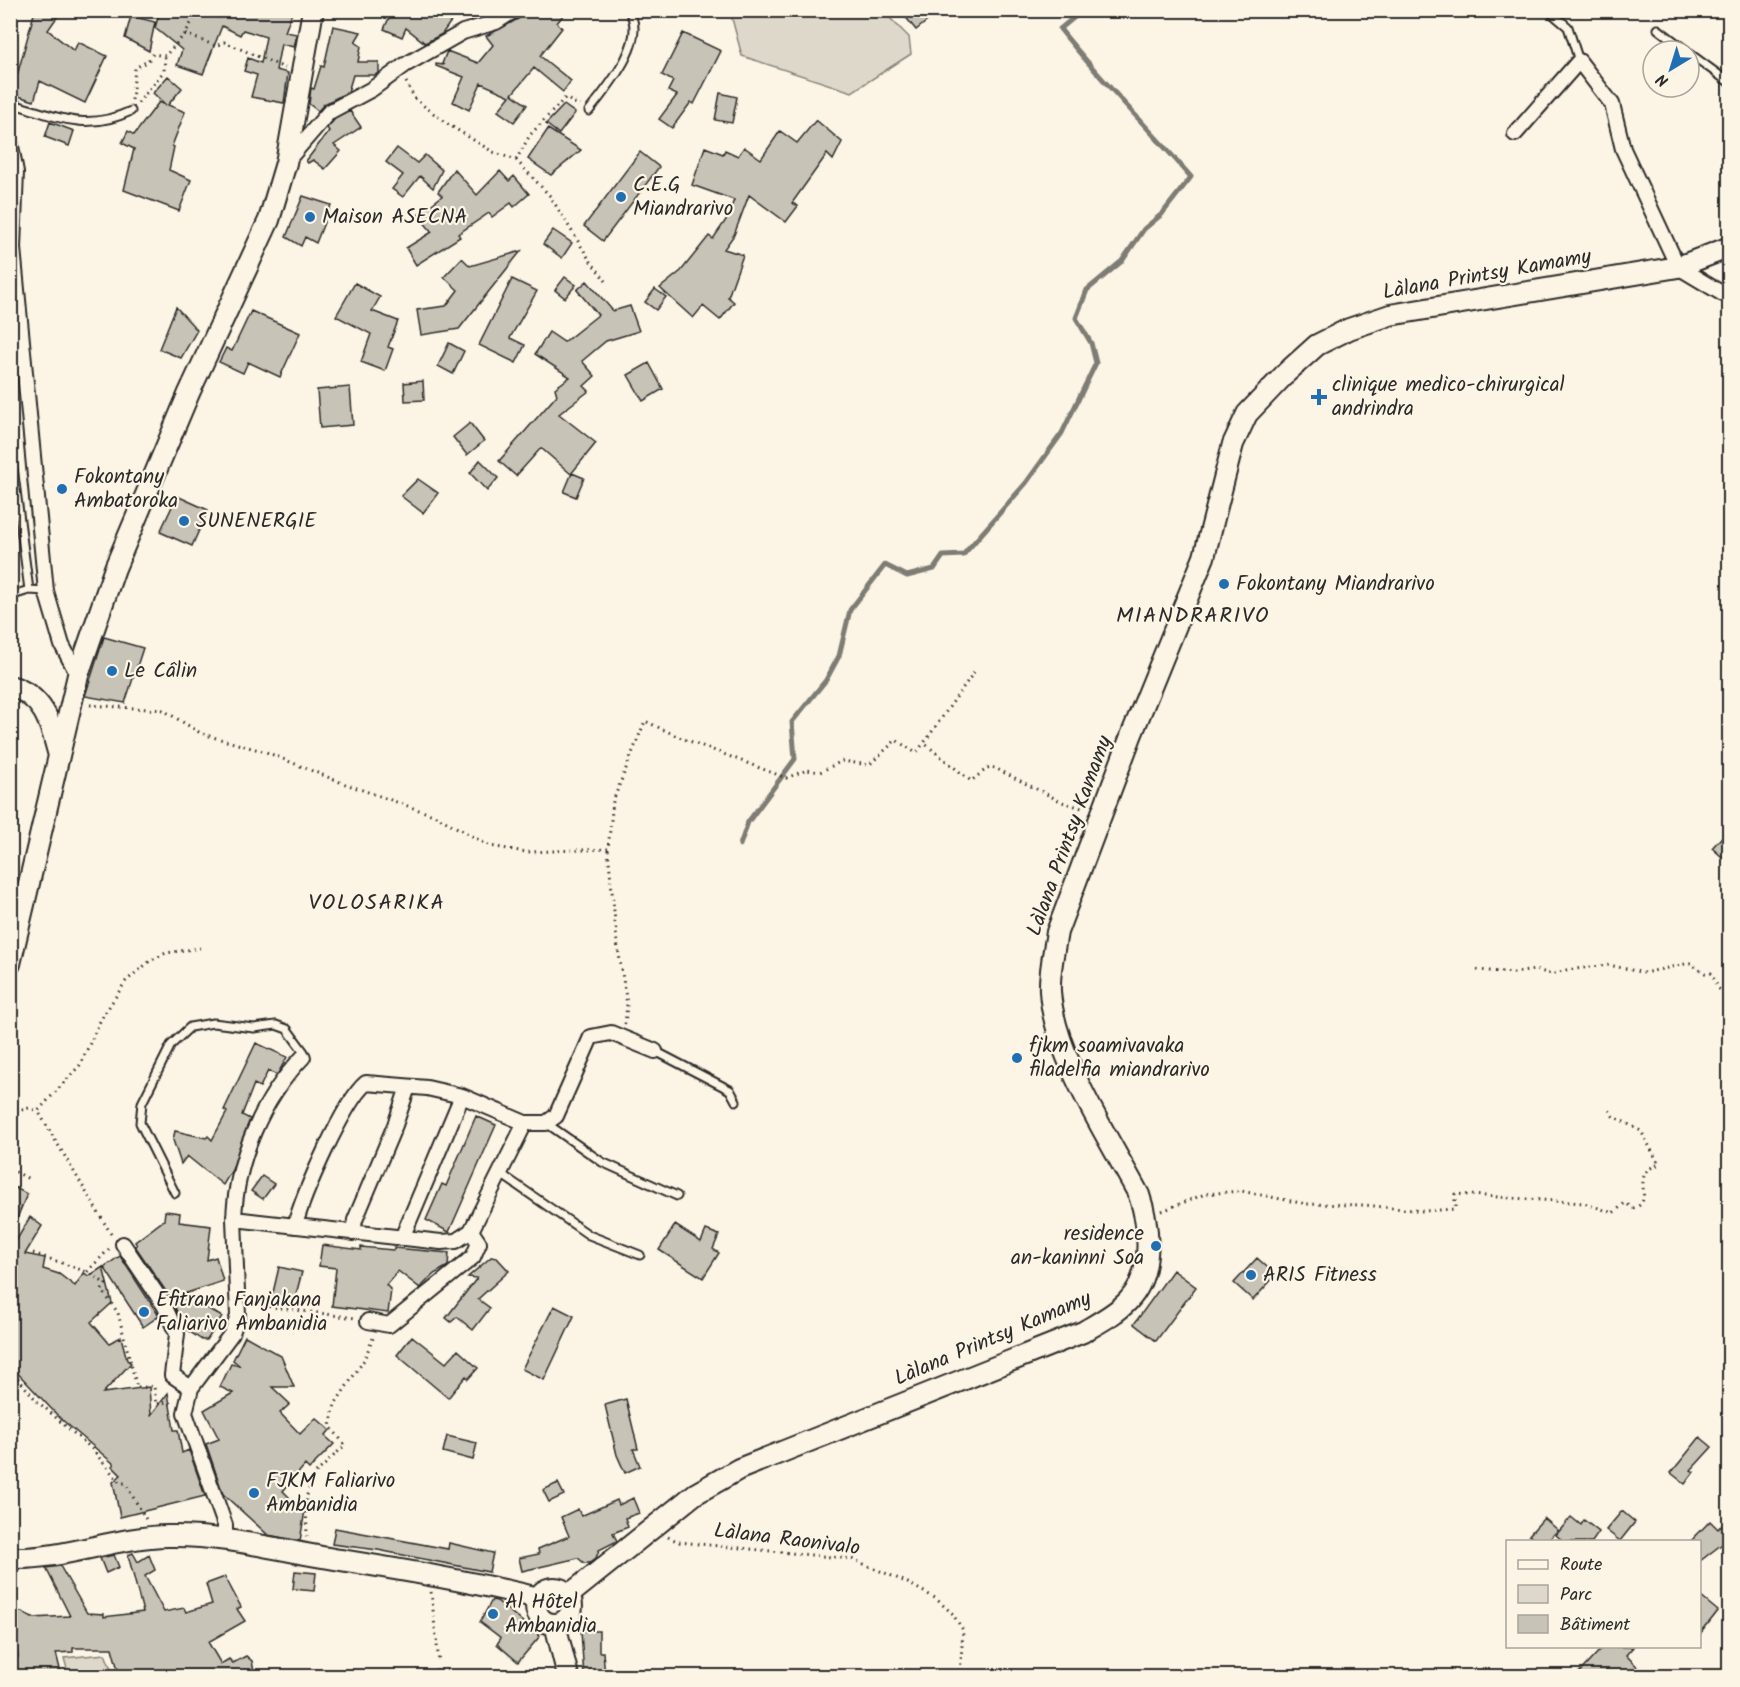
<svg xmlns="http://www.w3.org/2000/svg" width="1740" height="1687" font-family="Kalam,sans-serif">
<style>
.green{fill:#ded8ca;stroke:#84827a;stroke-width:1.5}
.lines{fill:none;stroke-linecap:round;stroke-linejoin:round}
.stream{stroke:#7d7b74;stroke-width:5}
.building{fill:#c8c3b7;stroke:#2b2b2b;stroke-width:1.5}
.lane-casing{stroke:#2b2b2b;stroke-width:11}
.street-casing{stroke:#2b2b2b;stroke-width:18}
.secondary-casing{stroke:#2b2b2b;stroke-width:24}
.path{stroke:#2b2b2b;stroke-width:3;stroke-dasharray:1.5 4.5;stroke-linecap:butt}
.lane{stroke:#fcf5e5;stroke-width:7}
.street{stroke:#fcf5e5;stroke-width:14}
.secondary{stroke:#fcf5e5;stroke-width:20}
.poi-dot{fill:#1f6fb2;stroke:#fcf5e5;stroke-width:2}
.labels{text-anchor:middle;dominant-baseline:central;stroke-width:4.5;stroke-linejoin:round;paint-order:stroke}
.poi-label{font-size:21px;fill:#2b2b2b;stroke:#fcf5e5;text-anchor:start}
.street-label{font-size:21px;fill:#2b2b2b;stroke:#fcf5e5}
.neighbourhood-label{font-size:22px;letter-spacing:1.5px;fill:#2b2b2b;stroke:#fcf5e5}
</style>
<rect width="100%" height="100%" fill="#fcf5e5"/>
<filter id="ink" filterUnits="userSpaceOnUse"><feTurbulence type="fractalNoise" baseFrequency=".0167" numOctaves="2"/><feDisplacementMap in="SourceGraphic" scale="12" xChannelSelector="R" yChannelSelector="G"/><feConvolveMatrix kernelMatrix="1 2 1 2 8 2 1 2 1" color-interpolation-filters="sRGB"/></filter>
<g filter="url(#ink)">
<path class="green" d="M730,11H888L885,13L909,37L911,54L852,92L742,56Z
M105,1654L114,1676H69L64,1658Z"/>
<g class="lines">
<path class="stream" d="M740,845L748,822L795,759L792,722L826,680L839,656L850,610L885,565L907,576L934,569L943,556L963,555L1026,483L1062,433L1096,363L1091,343L1076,318L1087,290L1122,261L1144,229L1162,214L1191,177C1148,127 1101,81 1060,29L1083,10"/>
</g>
<path class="building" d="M35,10H62L48,30L74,51L78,42L107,56L85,103L40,81L34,101L12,94Z
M160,10H207L220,18L224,10H293L285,32L297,34L294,47L281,44L276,70L288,73L284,103L251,97L257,75L244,71L248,58L261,63L266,37L243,30L240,35L222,26L203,74L177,65L182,50L155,28Z
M395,10H459L442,34L425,43L406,28L402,37L384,29L390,16L394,17Z
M526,10H567L557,23L562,28L540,56L571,81L563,92L534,68L512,94L527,105L514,122L498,111L510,96L481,83L469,110L453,102L464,77L436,66V64L444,65L442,64L447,51L478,63L493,45L486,36L520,18Z
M900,10H941L916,30Z
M131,16L155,22L149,51L125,38Z
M333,26L361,32L355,42L361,46L358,62H379V73L375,75H353L348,92L324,104L318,111L309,104L311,88L314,89L321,66L324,67Z
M683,33L721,51L694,104L691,102L672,128L659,119L677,95L668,91L673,81L662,75Z
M168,76L182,88L168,105L185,112L172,146L174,147L169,170L191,180L179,211L124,190L134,149L122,143L128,131L134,135L159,102L166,105L153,93Z
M720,93L737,97L732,123L715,120Z
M564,105L575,113L559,134L546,124Z
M350,111L361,127L334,145L341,151L325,169L313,160L308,163L306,161L329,131L327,128L335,119Z
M816,120L842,142L833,160L827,154L792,203L798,206L786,222L749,195L734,235L724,249L743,255L728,297L734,302L720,320L703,306L693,318L660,288L681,271L709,236L713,239L726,220L734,200L692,185L705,147L723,154L725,150L738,156L744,147L761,159L780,131L797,143Z
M50,122L74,131L69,146L45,137Z
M548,129L581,150L551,175L528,159Z
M397,148L417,163L425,155L442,170L433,188L420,176L403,197L392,189L403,175L386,162Z
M640,152L659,167L603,241L584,226Z
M454,169L477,195L500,171L509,181L514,176L529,194L514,207L511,203L492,217L489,213L458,234L460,237L416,265L406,248L432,232L418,215L442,196L438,192Z
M303,196L331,205L316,243L305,237L301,246L286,237Z
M553,230L572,243L562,258L543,244Z
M521,251L459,329L421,335L417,310L446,306L458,290L444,277L462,258L470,266Z
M565,277L576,285L565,298L555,290Z
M512,279L537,291L510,338L525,345L516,363L479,345Z
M587,281L613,311L630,306L639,331L606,341L582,361L595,376L584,386L589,391L559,414L596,443L571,474L541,448L516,476L499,461L557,395L555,388L570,377L535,354L549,332L564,342L598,315L577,290Z
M355,283L380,297L372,311L398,321L388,347L393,349L385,371L361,362L371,334L336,316Z
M655,289L666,297L656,310L645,302Z
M176,307L197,330L181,358L159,349Z
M251,311L300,333L280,377L248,362L243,373L219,362L226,348L232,351Z
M449,343L464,351L453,374L438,366Z
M649,363L663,389L643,401L628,375Z
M423,381L424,400L405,401L404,383Z
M350,387L353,425L320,428L317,390Z
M470,423L484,441L467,455L453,437Z
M480,460L498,478L487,491L470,473Z
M572,473L584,478L576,497L564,492Z
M418,479L438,493L423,513L401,496Z
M177,496L208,510L192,546L160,532Z
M104,637L143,648L125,703L85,696Z
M1730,828V864L1712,848Z
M256,1043L287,1057L277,1075L268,1071L260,1087L254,1084L242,1115L250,1119L232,1170L223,1185L187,1156L181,1164L173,1140L175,1131L206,1138L208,1136L212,1140L227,1112L224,1110Z
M476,1116L496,1125L449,1232L426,1220L442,1184L446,1186Z
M262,1176L274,1184L263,1199L251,1191Z
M10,1185L27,1194L11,1233H10Z
M165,1211L180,1213L179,1222L211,1226L207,1260L216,1257L223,1281L184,1294L222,1317L207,1340H202L184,1328L172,1300L135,1246L137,1245L135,1242L164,1220Z
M30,1217L42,1226L25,1254L45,1258L43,1269L59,1274L75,1286L84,1273L89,1276L103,1267L112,1303L91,1322L109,1343L121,1337L127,1360L131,1363L103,1393L149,1387L151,1415L168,1393L174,1430H178L182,1453L189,1450L205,1496L120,1517L113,1482L121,1475L112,1466L114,1464L60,1418L10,1365V1288L13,1286L10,1251L14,1252L16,1241Z
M675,1225L701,1242L706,1230L719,1235L713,1249L719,1253L703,1278L659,1250Z
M322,1245L361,1250V1247L393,1250L394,1248L449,1253L448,1266L434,1274L420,1288L398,1271L386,1285L391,1290L388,1313L332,1306L336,1268L319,1266Z
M120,1256L159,1316L143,1327L104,1267Z
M491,1257L497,1258L509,1271L478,1299L490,1308L473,1330L457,1317L451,1322L446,1318L477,1278L468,1277Z
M1257,1258L1276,1275L1253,1300L1234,1283Z
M279,1267L302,1272L294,1302L272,1297Z
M1173,1270L1196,1287L1156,1341L1134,1324Z
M554,1306L574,1316L544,1380L522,1369Z
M245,1336L281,1356L294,1387H272L290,1404L280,1413L300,1434L316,1418L330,1430L325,1436L334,1444L309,1469L305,1465L283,1491L289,1497L280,1507L305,1510L300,1541L268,1535L223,1494L206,1444L219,1439L204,1410L233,1393L220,1387L231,1364L240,1366L233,1360Z
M412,1336L446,1363L458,1350L478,1368L468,1379L466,1376L448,1398L397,1355Z
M626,1399L638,1449H633L640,1466L625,1473L617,1455L605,1405Z
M447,1436L477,1443L473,1460L443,1452Z
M1700,1437L1712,1447L1691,1470L1694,1472L1685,1484L1671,1473Z
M558,1483L564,1495L549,1502L543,1490Z
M633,1498L639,1513L625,1518L628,1527L613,1533L617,1541L599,1550L596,1558L589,1563H584L578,1558L522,1571L519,1558L539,1554L538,1549L569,1536L561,1517L578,1509L581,1516L617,1500L619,1505Z
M1622,1511L1635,1522L1620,1541L1606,1530Z
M1730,1515V1538L1700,1561V1542H1690L1710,1521L1718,1529Z
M1571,1517L1581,1525L1584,1520L1599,1532L1592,1542H1564L1556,1535Z
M1544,1518L1558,1530L1547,1542H1537L1529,1535Z
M335,1528L448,1549L449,1543L493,1553L489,1572L378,1550L332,1544Z
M133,1553L138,1562L149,1555L155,1570L145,1576L164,1612L184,1608L186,1612L212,1604L206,1584L225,1577L241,1607L237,1609L245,1621L208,1642L221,1664L229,1659L233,1663L246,1656L252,1661L255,1677H120L112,1648H73V1652L56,1653L62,1677H17L16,1657H18L12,1612H22L32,1618L70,1616L46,1568L60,1566L87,1613L104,1614V1617L143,1612L128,1555Z
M114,1555L119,1567L106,1573L100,1558Z
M295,1571L316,1573L314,1591L293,1589Z
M1700,1596L1718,1611L1700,1634Z
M492,1600L497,1601L540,1636L518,1662L497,1644L501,1638L480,1622Z
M581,1631H599V1652H603L605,1677H584Z
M1603,1647H1633L1626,1655L1647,1677H1575Z"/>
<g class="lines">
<defs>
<path id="lane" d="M1548,10L1568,27L1579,61
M1658,29L1687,51
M1689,53L1730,83
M10,103C56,116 84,133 131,111
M589,111C606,89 650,39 628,10
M10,444L29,590
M10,596L29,590L46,591
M655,1051L730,1090L736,1101
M546,1123L602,1162L677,1196
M501,1174L589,1235L640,1255
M175,1193L140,1123L142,1103L171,1045L190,1027L213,1023L254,1028L276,1025L287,1029L304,1052L303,1057
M433,1676L437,1674"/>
<path id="street" d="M1515,134L1579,61L1612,104L1623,149L1678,267L1723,294L1730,295
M10,141L16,172L13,248L46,591L62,645L78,675
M287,161L329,112L372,89L405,65L463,32L496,22L515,10
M303,1057C262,1099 236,1160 234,1219L441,1242L456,1241L471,1231L525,1123
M295,1226C302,1197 344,1101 366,1083L427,1088L462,1096L525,1123H546L556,1116L591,1037L611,1033L655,1051
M353,1233L355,1220L395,1125L408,1087
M402,1238L462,1096
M123,1244L164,1305L177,1334L172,1375L191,1388
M368,1321L389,1325L473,1257L479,1243L471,1231
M225,1540V1525L185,1413L191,1388L232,1333L238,1316L234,1219"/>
<path id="secondary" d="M10,686C45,696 51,725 59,756
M10,964L78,675L115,568L189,393L269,220L286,163L313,10
M10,1558C65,1560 114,1537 168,1536C220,1535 272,1548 322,1557C395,1569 466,1580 538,1598
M536 1606a18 18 0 1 1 36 0a18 18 0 1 1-36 0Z
M569,1595L695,1494L739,1469L1083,1332C1098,1323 1116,1314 1128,1301C1154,1274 1150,1227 1139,1195C1109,1138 1054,1056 1050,991C1049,972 1054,951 1057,932L1131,736L1204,557L1233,444L1247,414L1287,372L1317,345L1349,329L1390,315L1678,267L1730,247
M555,1624L568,1676"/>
</defs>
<use href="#lane" class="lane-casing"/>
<use href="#street" class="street-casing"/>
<use href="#secondary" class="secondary-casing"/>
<path class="path" d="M185,34L216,46L224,42L285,68
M406,82L415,99L446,123L493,152L516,160L550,196L589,259L606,281
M132,100L135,68L148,61L153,54L165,56L185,34L198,10
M138,103L164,71L165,56
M516,160L530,135L565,98L580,106
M974,672L924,743L971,781L989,767L995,768L1062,802L1085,809
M90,705L163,710L202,734L266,752L337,781L436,816L490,846L526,852L608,849L613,801L645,721L679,737L786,778L807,770L820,772L842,761L869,765L896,740L916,753L924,743
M608,850L617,942L627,1004L625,1025
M1477,970L1514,973L1535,970L1552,974L1566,970L1609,965L1644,973L1690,963L1705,973H1711L1718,988L1730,999
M10,1113L29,1108L38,1111
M10,1169L29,1179
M1162,1211L1205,1194L1241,1191L1306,1204L1364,1205L1423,1211L1455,1209V1194L1584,1203L1613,1213L1625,1203L1633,1208C1653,1203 1636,1183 1647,1171C1649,1168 1656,1166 1659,1164L1641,1131L1613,1116L1608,1108
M111,1234L38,1111L80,1065L101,1019L126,981L150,961L166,953L200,948
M109,1249L87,1272L106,1284L102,1290L118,1313L137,1388L154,1386L156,1404L167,1402L173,1405
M33,1253L87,1272
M251,1304L355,1318
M10,1369L37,1401L92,1449L120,1483H125L147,1521
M307,1537L306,1498L314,1475L345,1445L330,1426L335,1404L364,1360L373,1338
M668,1537L679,1542L852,1559L906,1582L935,1598L952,1613L963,1630L960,1676
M431,1592L439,1663"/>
<use href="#lane" class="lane"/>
<use href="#street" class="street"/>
<use href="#secondary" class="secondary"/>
</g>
</g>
<g class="poi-dot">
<circle cx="621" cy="197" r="6"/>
<circle cx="310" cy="217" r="6"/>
<path d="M1316 388h6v6h6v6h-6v6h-6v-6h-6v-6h6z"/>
<circle cx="62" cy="489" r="6"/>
<circle cx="184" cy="521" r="6"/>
<circle cx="1224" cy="584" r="6"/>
<circle cx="112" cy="671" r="6"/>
<circle cx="1017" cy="1058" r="6"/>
<circle cx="1156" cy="1246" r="6"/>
<circle cx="1251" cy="1275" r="6"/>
<circle cx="144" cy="1312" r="6"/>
<circle cx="254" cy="1493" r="6"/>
<circle cx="493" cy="1614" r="6"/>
</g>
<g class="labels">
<g class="poi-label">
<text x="633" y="185">C.E.G<tspan x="633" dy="24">Miandrarivo</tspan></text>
<text x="322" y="217">Maison ASECNA</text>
<text x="1332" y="385">clinique medico-chirurgical<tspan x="1332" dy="24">andrindra</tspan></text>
<text x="74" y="477">Fokontany<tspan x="74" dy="24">Ambatoroka</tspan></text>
<text x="196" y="521">SUNENERGIE</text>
<text x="1236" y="584">Fokontany Miandrarivo</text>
<text x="124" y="671">Le Câlin</text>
<text x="1029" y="1046">fjkm soamivavaka<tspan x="1029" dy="24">filadelfia miandrarivo</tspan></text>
<text x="1144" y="1234" text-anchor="end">residence<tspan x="1144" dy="24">an-kaninni Soa</tspan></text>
<text x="1263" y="1275">ARIS Fitness</text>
<text x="156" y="1300">Efitrano Fanjakana<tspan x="156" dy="24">Faliarivo Ambanidia</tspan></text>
<text x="266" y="1481">FJKM Faliarivo<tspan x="266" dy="24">Ambanidia</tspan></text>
<text x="505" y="1602">Al Hôtel<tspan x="505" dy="24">Ambanidia</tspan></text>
</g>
<g class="street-label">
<text transform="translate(1487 275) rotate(-10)">Làlana Printsy Kamamy</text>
<text transform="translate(1070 836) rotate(-70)">Làlana Printsy Kamamy</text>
<text transform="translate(993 1339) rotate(-23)">Làlana Printsy Kamamy</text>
<text transform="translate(787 1540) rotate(7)">Làlana Raonivalo</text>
</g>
<g class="neighbourhood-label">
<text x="1193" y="616">MIANDRARIVO</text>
<text x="377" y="903">VOLOSARIKA</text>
</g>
</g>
<rect width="1740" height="1687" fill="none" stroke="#fcf5e5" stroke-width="36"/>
<rect x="18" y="18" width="1704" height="1651" fill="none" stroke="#2b2b2b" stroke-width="2" filter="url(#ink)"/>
<rect x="1506" y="1540" width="195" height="108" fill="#fcf5e5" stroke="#a8a49b" stroke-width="1.5"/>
<rect x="1518" y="1560" width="30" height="9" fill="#fcf5e5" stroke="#a8a49b" stroke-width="1.5"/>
<text x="1560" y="1570" font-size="18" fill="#2b2b2b">Route</text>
<rect x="1518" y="1585" width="30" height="18" fill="#ded8ca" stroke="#a8a49b" stroke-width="1.5"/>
<text x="1560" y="1600" font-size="18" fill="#2b2b2b">Parc</text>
<rect x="1518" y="1615" width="30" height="18" fill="#c8c3b7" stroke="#a8a49b" stroke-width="1.5"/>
<text x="1560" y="1630" font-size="18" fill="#2b2b2b">Bâtiment</text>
<g transform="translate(1671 69) rotate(218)"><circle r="28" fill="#fcf5e5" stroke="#a8a49b" stroke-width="1.5"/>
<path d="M0-4.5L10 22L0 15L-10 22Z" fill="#1f6fb2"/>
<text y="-9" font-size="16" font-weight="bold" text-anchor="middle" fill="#2b2b2b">N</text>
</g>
</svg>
